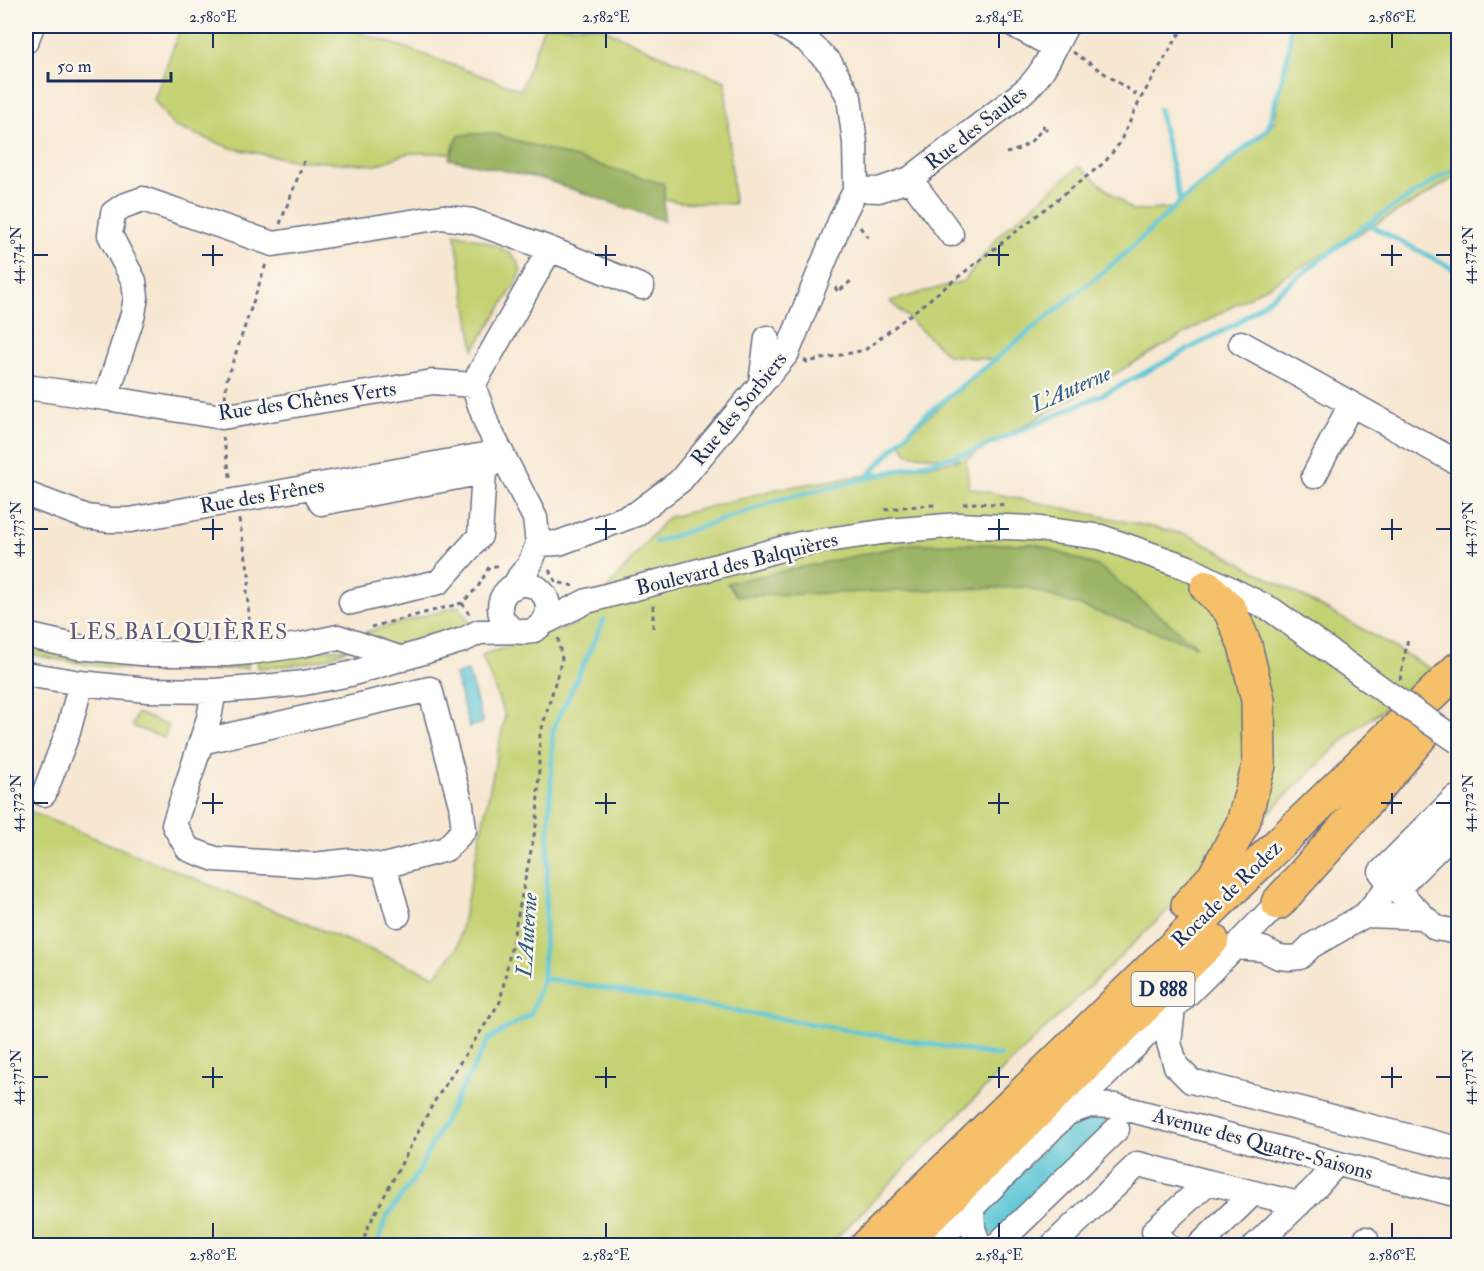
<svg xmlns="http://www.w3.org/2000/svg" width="1484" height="1271" font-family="'IM FELL Double Pica',serif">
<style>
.green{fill:#c5d273;stroke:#708068;stroke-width:1.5}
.forest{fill:#9cb465;stroke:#5c7262;stroke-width:1.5}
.water{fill:#5cc6d6;stroke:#3c7a9a;stroke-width:1.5}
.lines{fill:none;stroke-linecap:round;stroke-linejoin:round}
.stream{stroke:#5cc6d6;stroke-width:5}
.minor-casing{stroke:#686f86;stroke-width:27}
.highway-casing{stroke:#686f86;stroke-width:36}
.path{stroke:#686f86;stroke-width:3;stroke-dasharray:4.5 4.5;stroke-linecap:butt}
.minor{stroke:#fff;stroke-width:24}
.highway{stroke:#f6c06b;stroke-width:33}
.minor-bridge-casing{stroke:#686f86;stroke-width:27;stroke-linecap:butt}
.minor-bridge{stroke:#fff;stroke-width:24}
.ticks{fill:none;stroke:#1b2f5e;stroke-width:2}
.labels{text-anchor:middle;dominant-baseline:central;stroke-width:5;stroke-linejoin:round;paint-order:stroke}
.shield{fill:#fbf7ec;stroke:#5e6b89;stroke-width:1.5}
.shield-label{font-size:20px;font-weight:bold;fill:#1b2f5e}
.street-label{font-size:21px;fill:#1b2f5e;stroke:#fbf7ec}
.water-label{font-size:22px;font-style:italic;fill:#2e5c82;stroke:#fbf7ec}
.neighbourhood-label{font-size:22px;letter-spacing:1.5px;fill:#5d557c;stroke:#fbf7ec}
.neatline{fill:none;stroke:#1b2f5e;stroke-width:2}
.ticks-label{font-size:15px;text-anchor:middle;fill:#1b2f5e}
</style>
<rect width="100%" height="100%" fill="#fbf7ec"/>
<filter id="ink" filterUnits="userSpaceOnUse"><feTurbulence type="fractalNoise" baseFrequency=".0167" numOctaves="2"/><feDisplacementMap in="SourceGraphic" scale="12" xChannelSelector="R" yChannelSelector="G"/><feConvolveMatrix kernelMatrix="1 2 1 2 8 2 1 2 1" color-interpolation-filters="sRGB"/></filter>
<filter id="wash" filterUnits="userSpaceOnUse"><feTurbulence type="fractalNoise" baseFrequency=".008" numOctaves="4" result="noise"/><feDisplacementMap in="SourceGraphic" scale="24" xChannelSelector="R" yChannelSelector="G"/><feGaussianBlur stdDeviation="1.35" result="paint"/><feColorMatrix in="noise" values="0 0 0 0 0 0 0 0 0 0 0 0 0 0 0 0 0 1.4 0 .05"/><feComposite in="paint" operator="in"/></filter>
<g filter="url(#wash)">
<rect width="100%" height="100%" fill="#f7e7d1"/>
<path class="green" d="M181,26H339L403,47L521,90L544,26H598L665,57L725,81L734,204L680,202L664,199L663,184L459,135L451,153H408L377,165L293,160L231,148L173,126L154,100Z
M1291,26H1458V175L1425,196L966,459L969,488L1189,535L1366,631L1436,672L1353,731L1004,1069L829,1245H26V810L435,976L457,948L505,716L482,655L577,624L667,518L777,489L962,460L908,454L900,441L994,360L948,355L890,301L964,281L1001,233L1079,166L1133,211L1173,208L1275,121Z
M455,233C473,238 525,248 520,275C519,278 517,281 516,284L474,349Z
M459,606L470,624L448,637L408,646L381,645L361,639L366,632Z
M26,643L246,658L247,668C173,674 98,670 26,653Z
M348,648C322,665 288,665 258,668L257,657Z
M137,713L169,726L164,738L132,726Z"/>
<path class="forest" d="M491,133L664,184V221L543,179L449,159L459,135Z
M911,544H1036L1100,567L1197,646L1025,587L737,596L727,583Z"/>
<path class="water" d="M468,671L483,723L469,727L455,675Z
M1101,1115L1109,1130L997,1239L982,1225L985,1208L1068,1126Z"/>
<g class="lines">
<path class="stream" d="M1180,202L1268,129L1289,52L1290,26
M1367,224L1458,166
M866,478L921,419L1119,259L1180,202L1159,109
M656,542L779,500L971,452L1108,392L1236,324L1367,224L1458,271
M543,978L1000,1056
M377,1246L386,1218L418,1173L434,1140L489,1039L531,1014L543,978L553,730L604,620"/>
</g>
</g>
<g filter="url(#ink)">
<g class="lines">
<defs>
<path id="minor" d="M1016,26L1055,47
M26,41L32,26
M910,179L951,234
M856,189L879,190L910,179L1023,92C1044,75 1053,49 1066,26
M1241,343L1458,463
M761,383L767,338
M26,387L106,398L222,417L433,382L473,385
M106,398L133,314L136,297L134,281L110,235L113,213L123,206L143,199L273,244L442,217L472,221L550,249L642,287
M1314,476L1351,404
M313,486L321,503L484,472
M26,494L87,517L109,520H130L501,452
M538,544L559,543L636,514L680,481L787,353L842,217L856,189L855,143L849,97L830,63L806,40L782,26
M500 608a24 24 0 1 1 48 0a24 24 0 1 1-48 0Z
M514,587L520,576L529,566L538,544L535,518L487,425L473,385L550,249
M351,602L439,582L480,536L484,472L501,452
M543,623L587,601L800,544L889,531L958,525L1031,528L1101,537L1186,567L1272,610L1393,697
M26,635L78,647L152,654H227L251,652L301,645L338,637L402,659
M26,674L81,683L147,690L214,691L254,688L304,683L350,674L463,640L479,632L519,631
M201,742L430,689L461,805L464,830L446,849L384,866L350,861L313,865L215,859L188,849L174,825L209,718L214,691
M44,794L68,732L81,683
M384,866L398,915
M1391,884L1381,872L1454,799
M1396,890L1458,828
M1424,917L1436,928L1458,932
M1235,947L1263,949L1279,957L1290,958L1300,957L1311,946L1365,915L1391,884L1424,917L1365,915
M1173,1008L1169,1043L1176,1066L1191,1081L1458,1149
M1070,1112L1090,1105L1116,1106L1458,1195
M972,1207L973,1228L979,1246
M933,1246L1235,947L1278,903
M996,1246L1117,1129
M1052,1246L1138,1164L1208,1182
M1168,1246L1154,1231L1208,1182L1299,1204
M1199,1246L1253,1193
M1255,1246L1315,1188L1336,1164
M1360,1246L1366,1239"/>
<path id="highway" d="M1278,903L1342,831L1424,732
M1188,905L1214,877L1243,823L1259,765L1258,700L1245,645L1230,610L1207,587
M867,1246L1458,669
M900,1246L1212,940"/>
</defs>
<use href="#minor" class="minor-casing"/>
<use href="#highway" class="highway-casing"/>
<path class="path" d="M1073,52L1141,98
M1045,128L1047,130
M1006,153C1022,150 1037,139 1044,125
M280,224L304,161
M860,227L870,240
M835,287L838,292L853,279
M804,360L807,362L865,350L1105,162L1119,144L1141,98L1184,26
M225,398L227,379L267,261
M223,437L231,481
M963,504L977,503L1007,505
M885,510L902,507L935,505
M239,519L250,580L247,591L250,632
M549,570L556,582L574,586
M462,603L469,614
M371,627L462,603L478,587L489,567L502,565
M653,628V603
M1400,680L1408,638
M361,1246L369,1225L434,1102L500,1002L537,821L540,735L562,659L558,639L556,637"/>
<use href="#minor" class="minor"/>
<use href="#highway" class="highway"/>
<defs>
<path id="minor-bridge" d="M1393,697L1458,741"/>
</defs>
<use href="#minor-bridge" class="minor-bridge-casing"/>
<use href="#minor-bridge" class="minor-bridge"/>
</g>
</g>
<path class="ticks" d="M213,33V48M606,33V48M999,33V48M1392,33V48M213,245V266M606,245V266M999,245V266M1392,245V266M33,255H48M202,255H223M595,255H616M988,255H1009M1381,255H1402M1436,255H1451M213,519V540M606,519V540M999,519V540M1392,519V540M33,529H48M202,529H223M595,529H616M988,529H1009M1381,529H1402M1436,529H1451M213,793V814M606,793V814M999,793V814M1392,793V814M33,803H48M202,803H223M595,803H616M988,803H1009M1381,803H1402M1436,803H1451M213,1067V1088M606,1067V1088M999,1067V1088M1392,1067V1088M33,1077H48M202,1077H223M595,1077H616M988,1077H1009M1381,1077H1402M1436,1077H1451M213,1223V1238M606,1223V1238M999,1223V1238M1392,1223V1238"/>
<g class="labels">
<rect class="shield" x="1131.5" y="972" width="63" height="34" rx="4.5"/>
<g class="shield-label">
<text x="1163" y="989">D 888</text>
</g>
<g class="street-label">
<text transform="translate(976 128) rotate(-38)">Rue des Saules</text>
<text transform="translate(307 401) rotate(-8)">Rue des Chênes Verts</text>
<text transform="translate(739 409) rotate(-51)">Rue des Sorbiers</text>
<text transform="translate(262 496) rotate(-10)">Rue des Frênes</text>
<text transform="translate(737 564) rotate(-14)">Boulevard des Balquières</text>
<text transform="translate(1227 894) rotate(-44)">Rocade de Rodez</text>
<text transform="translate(1263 1144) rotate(15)">Avenue des Quatre-Saisons</text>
</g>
<g class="water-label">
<text transform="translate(1071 389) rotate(-24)">L'Auterne</text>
<text transform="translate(527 935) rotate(-86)">L'Auterne</text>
</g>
<g class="neighbourhood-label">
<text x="179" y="632">LES BALQUIÈRES</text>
</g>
</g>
<rect width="1484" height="1271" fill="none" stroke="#fbf7ec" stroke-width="66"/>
<path d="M48 72v9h123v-9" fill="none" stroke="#1b2f5e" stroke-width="3"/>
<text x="57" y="72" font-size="18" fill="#1b2f5e" stroke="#fbf7ec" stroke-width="4.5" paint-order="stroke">50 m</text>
<rect x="33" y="33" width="1418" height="1205" class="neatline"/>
<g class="ticks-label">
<text x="213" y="22">2.580°E</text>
<text x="606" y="22">2.582°E</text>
<text x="999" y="22">2.584°E</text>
<text x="1392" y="22">2.586°E</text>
<text transform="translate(16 255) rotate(-90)" y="5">44.374°N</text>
<text transform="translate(1468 255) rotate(-90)" y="5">44.374°N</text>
<text transform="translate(16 529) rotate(-90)" y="5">44.373°N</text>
<text transform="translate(1468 529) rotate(-90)" y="5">44.373°N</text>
<text transform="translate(16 803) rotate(-90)" y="5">44.372°N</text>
<text transform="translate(1468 803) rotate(-90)" y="5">44.372°N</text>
<text transform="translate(16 1077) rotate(-90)" y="5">44.371°N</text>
<text transform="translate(1468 1077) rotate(-90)" y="5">44.371°N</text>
<text x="213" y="1260">2.580°E</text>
<text x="606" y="1260">2.582°E</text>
<text x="999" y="1260">2.584°E</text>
<text x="1392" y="1260">2.586°E</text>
</g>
</svg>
